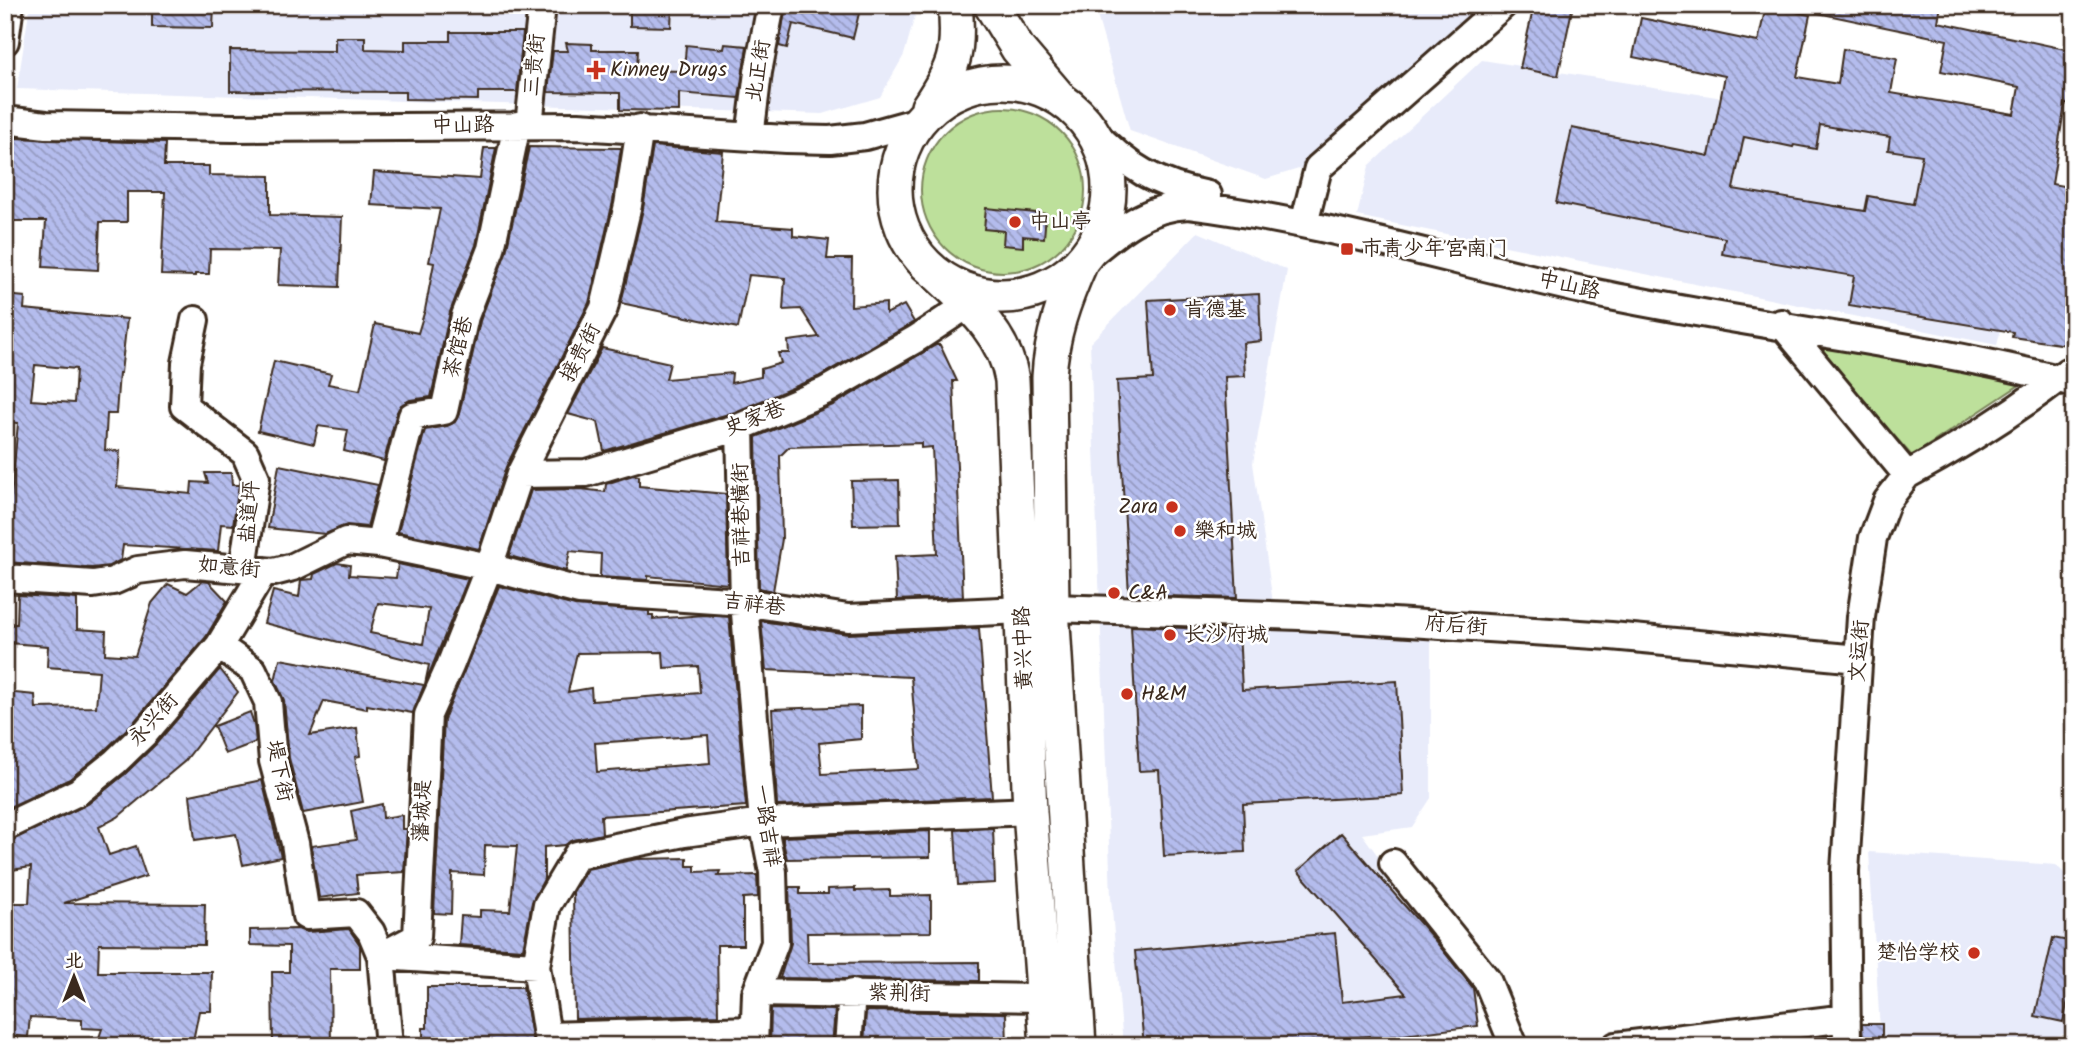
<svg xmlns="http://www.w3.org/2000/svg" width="2079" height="1051" font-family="Kalam,'LXGW WenKai TC',sans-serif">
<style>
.built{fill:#e8ebfa}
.green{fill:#bde09b;stroke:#7c855c;stroke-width:2}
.building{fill:url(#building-back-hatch);stroke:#3b2a1e;stroke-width:2;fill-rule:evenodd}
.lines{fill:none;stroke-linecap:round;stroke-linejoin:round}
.minor-casing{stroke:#3b2a1e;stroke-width:32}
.major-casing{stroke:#3b2a1e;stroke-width:38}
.minor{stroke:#fff;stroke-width:26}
.major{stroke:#fff;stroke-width:33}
.poi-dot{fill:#c8321e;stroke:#fff;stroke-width:2.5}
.labels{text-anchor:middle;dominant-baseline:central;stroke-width:5;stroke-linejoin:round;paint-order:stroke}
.street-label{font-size:21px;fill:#3b2a1e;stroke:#fff}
.poi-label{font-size:21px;fill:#3b2a1e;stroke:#fff;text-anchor:start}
</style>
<defs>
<pattern id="building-back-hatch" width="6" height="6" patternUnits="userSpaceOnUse" patternTransform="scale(1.75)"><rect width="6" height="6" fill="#b4bced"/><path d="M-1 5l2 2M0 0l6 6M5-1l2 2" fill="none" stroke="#9499bf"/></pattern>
</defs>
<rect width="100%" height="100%" fill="#fff"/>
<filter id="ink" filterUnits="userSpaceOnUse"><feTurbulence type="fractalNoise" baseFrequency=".0143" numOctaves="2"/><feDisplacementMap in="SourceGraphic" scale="14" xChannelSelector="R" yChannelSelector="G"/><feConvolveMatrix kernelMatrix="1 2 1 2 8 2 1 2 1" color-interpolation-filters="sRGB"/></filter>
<g filter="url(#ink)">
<path class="built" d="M30,5H918L904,55L880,97L823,114L17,89Z
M1094,5H1488L1302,168L1266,179L1130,131Z
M1482,60L2046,149L1997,345L1357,216L1369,166Z
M1198,232L1287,270L1253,463L1277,631L1431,630V798L1412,827L1362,834L1461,970L1478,1026L1217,1046H1123L1111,897L1090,343Z
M1869,852L2056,865L2074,883V1031L2022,1046H1881Z"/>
<path class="green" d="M921 190a82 82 0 1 1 164 0a82 82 0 1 1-164 0Z
M1810,340L2030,378L1912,456Z"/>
<path class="building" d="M152,5H214L213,28L152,27Z
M630,5H672L671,27L630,26Z
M786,5H861L853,38L793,24L787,48L779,46Z
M1534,5H1573L1558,76L1520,68Z
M1814,5H1941L1938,22L2074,51V105L2065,104L2052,184L2074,188V346L2012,337L2013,332L1849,305L1854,276L1722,254L1725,238L1556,203L1572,128L1709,156L1725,76L1633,57L1641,18L1758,42L1766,6L1810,15L1797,77L1838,84L1843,49L1897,58L1891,93L2014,114L2019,87L1941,71L1947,40L1813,12ZM1820,125L1890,137L1888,150L1922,155L1913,204L1868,196L1865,211L1733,189L1744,137L1793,147L1794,145L1816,149Z
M450,32H523L517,92H478V100L405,99V92L230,91V50L335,51V37H365V49L405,50V41H450Z
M566,43L592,44V50H638L637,70L684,71L686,45L724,49L725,44L747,46L739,98L679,93V111L620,110V93L548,92L553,51H568Z
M12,138L165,143L164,166H209V175L270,176V215L342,217L339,287L278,285L280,250L210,249L209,274H195V276L161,275L165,192H127V222H100L98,270L43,267L46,221H11Z
M653,146L723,152L716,222L793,228V236L829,240L827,259H852L851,306L886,303V314L904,305L914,322L818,377L735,412L604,451L598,422L568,414L602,348L670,363L666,379L732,373L731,383L761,377V369L781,363L778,353H789L788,341L819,337L801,309L783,310L785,278L749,275L738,328L621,303L643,209Z
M529,147L621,148L613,202L589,303L506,467L479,549L398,532L425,430L447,426L455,422L459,414L480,321L506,252Z
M484,148H496L476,245L450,312L431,397L410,400L401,405L397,412L384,461L344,451L348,430L318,426L314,444L258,431L274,361L331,374L328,384L360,390L375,324L418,333L425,310L434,263L429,262L440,209L371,205L374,172L480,179Z
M986,208L1046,214L1044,238L1023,236V247L1003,245L1004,231L984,229Z
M1259,294L1261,341L1243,343L1245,376L1225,377L1237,598L1129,595L1117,381L1153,379L1148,300Z
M5,295L25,297L24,309L127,319L121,373H119L116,414H107L105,450L120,451L117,487L191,494L192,482L208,483L205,473H231L232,485H239L233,525L221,524L218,551L123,545L121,560L109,566L92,568L5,562L18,423L5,422ZM35,365L76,369L74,403L31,400Z
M936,345H940L957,381H953L963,597L897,600L895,556L937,554L932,447L921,448V443L789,447L780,456L782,539L773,591L759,588L756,437L833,405Z
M279,465L378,485L367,527L347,525L325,534L268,528Z
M633,475L639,476V486L726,494L728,584L648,576V580L600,577L601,554L570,551L566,571L509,556L531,490L581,489L605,492L606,484Z
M899,480L900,524L853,525L851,481Z
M337,563L350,565L349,575L396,578L398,564L468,579L425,684L429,665L264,623L273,591L299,597L301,580L313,579L314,574ZM378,603L429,609L423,644L370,633Z
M202,581L209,582L227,601L206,637L134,722L105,750L70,779L5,809V692L35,695L36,708L96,707L99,671L47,667L48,646L8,643L10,624H17L18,595L77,599V629L106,631L105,654L135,656L152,603L168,584L187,593Z
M499,586L575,606L649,611V615H653V619L704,615L729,617L746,806L601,816L602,834L574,840L565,845L544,847V879L532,902L523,949L459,945L461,916L480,917V910L510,911L517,846L485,845L484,875L452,873L451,914L434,913L444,719ZM663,652L664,668L698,666L700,693L592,701L591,688L568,692L577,653ZM708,735L710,763L597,772L595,743Z
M761,621L848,634L979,628L992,797L777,806L772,709L861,706V739L819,743L822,774L919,769L911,677L766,670Z
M1131,626L1239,630L1242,690L1397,681L1403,795L1243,804L1245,852L1164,856L1159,770L1139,771Z
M280,659L424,685L413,713L367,705V709L324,701L310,735L357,728L360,756L355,757L363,802L303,813L289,758L284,700L275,681Z
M220,669L238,692L185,761L118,817L99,827L109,855L136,846L146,876L64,903L205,904L204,945L99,944L98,972H212L211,1011H199L192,1046H96L102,1029L82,1028V1020L30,1017L28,1037L5,1035V903H29L31,867L5,871V843L88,804L125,774L156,744Z
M250,712L254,724L256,742L225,754L214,726Z
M262,780L281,857L243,865L236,834L195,840L190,795Z
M382,804L383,818L402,815V829H407L404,872L356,875L358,893L319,898L311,846L356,840L351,811Z
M993,828L995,883L958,885L955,830Z
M930,831V857L787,859L783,842V837Z
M1341,833L1433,938L1473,988L1478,1026L1370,1039L1369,1036L1260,1046H1144L1135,951L1335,933L1342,1002L1406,994L1298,871Z
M687,858V866H695V872L720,871L718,876L757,875L758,897L743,898V945H717L718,1015L575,1019L573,892L587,869L637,859Z
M789,887H800V894H828V889L855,888V891L890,890V896L931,895V932L807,933L808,963L979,962V981L780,978L791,943Z
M298,929L307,932L349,929L360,945V969H330L331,1046H273L272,972H289V946L250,945V930Z
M2053,938L2074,942V975L2063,1022L2035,1016Z
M427,987H523L534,1046H423V1028H427Z
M771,1009L835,1010L832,1046H770Z
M866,1011L1006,1013L1007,1046H864Z
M1862,1024H1882V1046H1863Z"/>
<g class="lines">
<defs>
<path id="minor" d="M5,41L10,5
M5,120L46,125L233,128L578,126L786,139L830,140L865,136L919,121
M529,125L542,5
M1091,129C1126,167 1157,185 1208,195
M750,137L758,72L771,5
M1307,212L1318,168L1503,5
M1081,262C1113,235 1145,206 1189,205C1325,222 1457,263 1591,292C1751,326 1915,342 2074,383
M195,320L186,363L184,406L245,453L256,478L243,569
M1781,323L1907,475L1887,501L1873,538L1861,617L1845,871L1847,1046
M740,427L744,602L763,822L773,872L775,943L756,993L754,1046
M520,474L586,473L740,427L825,391L916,339L969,304
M1907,475C1963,445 2016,411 2067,372
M379,544L412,416L444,411L465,316L491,249L517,125
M5,578L93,584L113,581L138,570L185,564L274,572L293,567L346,541L379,544L489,567L579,591L744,602L848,618L1022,610
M1052,608L1300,616L1611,636L1859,659
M219,646L253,670L268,702L273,761L295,843L306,916L356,913L371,932L381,956L536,966L547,905L577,855L684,833L763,822L1030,811
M5,827L78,792L115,762L145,733L219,646L264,571
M1393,863L1487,980L1514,1046
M536,966L547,1036L754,1030
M756,993L1043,998
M389,1046L381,956L417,937L428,715L450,666L489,567L520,474L604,308L628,205L640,128
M848,1046L852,993
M1616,1046L1847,1018"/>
<path id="major" d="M991,5L1018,49L1058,96
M895 189a107 107 0 1 1 214 0a107 107 0 1 1-214 0Z
M928,107C954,68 960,53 955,5
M938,275C970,305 1005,335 1012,380L1030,811L1047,1046
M1079,1046L1052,608L1049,377C1051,336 1064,300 1081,262"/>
</defs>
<use href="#minor" class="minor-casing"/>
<use href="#major" class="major-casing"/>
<use href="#minor" class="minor"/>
<use href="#major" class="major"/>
</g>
</g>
<g class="poi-dot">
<path d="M592.5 59.5h7v7h7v7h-7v7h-7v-7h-7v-7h7z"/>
<circle cx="1015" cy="222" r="7"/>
<rect x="1340" y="242" width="14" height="14" rx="3.5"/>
<circle cx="1170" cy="310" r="7"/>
<circle cx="1172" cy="507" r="7"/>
<circle cx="1180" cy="531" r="7"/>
<circle cx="1114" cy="593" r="7"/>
<circle cx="1170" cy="635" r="7"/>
<circle cx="1127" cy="694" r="7"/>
<circle cx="1974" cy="953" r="7"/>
</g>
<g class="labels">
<g class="street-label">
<text transform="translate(535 65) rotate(-84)">三贵街</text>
<text transform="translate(759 71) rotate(-81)">北正街</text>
<text transform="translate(463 126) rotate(-1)">中山路</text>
<text transform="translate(1569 286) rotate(13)">中山路</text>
<text transform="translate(459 347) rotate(-76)">茶馆巷</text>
<text transform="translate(581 353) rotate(-63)">接贵街</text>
<text transform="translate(755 419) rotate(-21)">史家巷</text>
<text transform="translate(250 512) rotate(-85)">盐道坪</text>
<text transform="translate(742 515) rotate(-91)">吉祥巷横街</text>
<text transform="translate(229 568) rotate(5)">如意街</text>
<text transform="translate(754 605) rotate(7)">吉祥巷</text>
<text transform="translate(1456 626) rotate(4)">府后街</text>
<text transform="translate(1024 648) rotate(-92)">黄兴中路</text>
<text transform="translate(1860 651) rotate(-86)">文运街</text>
<text transform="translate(154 720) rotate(-48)">永兴街</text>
<text transform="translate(279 771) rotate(79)">堤下街</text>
<text transform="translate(423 811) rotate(-87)">藩城堤</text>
<text transform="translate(766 826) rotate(82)">一路吉祥</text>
<text transform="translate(899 994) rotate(1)">紫荆街</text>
</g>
<g class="poi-label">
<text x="610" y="70">Kinney Drugs</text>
<text x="1029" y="222">中山亭</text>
<text x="1361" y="249">市青少年宫南门</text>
<text x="1184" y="310">肯德基</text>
<text x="1158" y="507" text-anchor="end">Zara</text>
<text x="1194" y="531">樂和城</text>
<text x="1128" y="593">C&amp;A</text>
<text x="1184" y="635">长沙府城</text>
<text x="1141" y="694">H&amp;M</text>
<text x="1960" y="953" text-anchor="end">楚怡学校</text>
</g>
</g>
<rect width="2079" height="1051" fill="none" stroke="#fff" stroke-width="28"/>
<rect x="14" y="14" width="2051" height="1023" fill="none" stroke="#3b2a1e" stroke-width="2.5" filter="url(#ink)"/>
<g transform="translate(74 977)" stroke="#ffffff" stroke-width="5" paint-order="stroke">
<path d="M0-5L12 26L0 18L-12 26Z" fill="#3b2a1e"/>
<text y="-10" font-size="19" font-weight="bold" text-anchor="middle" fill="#3b2a1e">北</text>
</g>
</svg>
